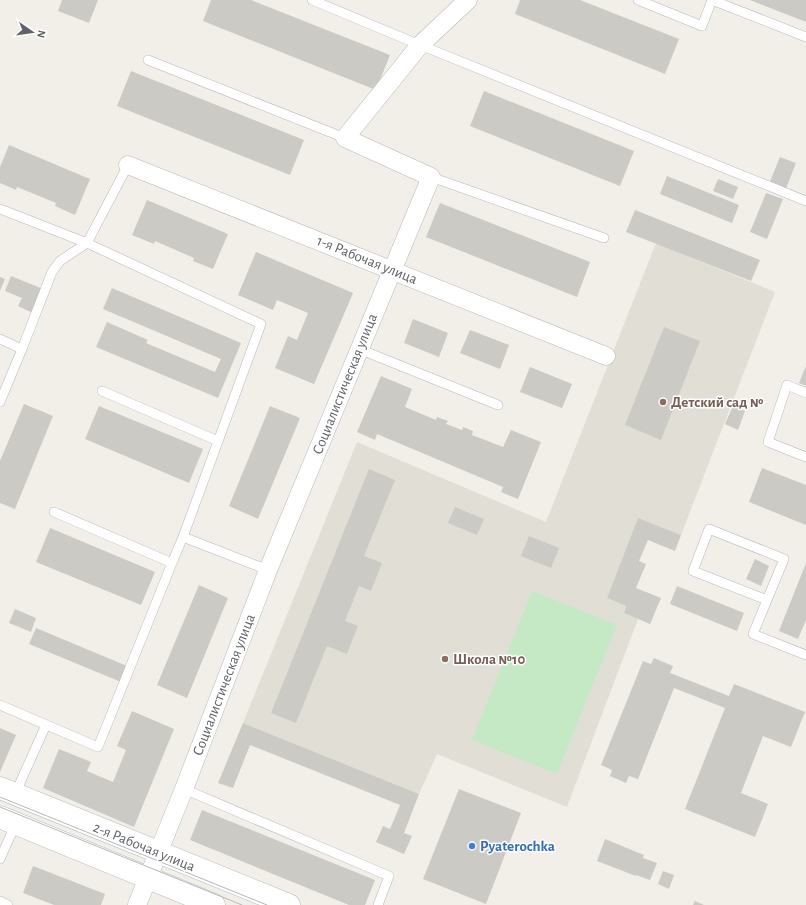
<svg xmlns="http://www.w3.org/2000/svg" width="806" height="905" font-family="'Alegreya Sans',sans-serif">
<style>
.education{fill:#e1ded6}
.green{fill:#c5e8c5}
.building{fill:#cccac5}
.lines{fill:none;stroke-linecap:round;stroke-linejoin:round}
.lane-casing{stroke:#b5b8bc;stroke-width:10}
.street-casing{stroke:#b5b8bc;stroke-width:19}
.secondary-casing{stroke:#b6babf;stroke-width:23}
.lane{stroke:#fff;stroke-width:9}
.street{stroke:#fff;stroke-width:18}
.secondary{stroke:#fff;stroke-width:22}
.tram{stroke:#b6b7b8;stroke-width:1}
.education-dot{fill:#8d6e63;stroke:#fff;stroke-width:1.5}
.shop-dot{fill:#3f7fe0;stroke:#fff;stroke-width:1.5}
.labels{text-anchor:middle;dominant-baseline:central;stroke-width:3;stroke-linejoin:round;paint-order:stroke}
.street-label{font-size:15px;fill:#5f6368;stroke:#fff}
.education-label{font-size:15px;font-weight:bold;fill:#785e54;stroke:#fff;text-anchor:start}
.shop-label{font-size:15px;font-weight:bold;fill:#366cbe;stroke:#fff;text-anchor:start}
</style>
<rect width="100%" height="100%" fill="#f1efe8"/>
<path class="education" d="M656,243L775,292L681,535L638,519L607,598L626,606L624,613L638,619L567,807L437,754L419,794L243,723L357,442L546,522Z"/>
<path class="green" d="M532,591L617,625L557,774L472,740Z"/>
<path class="building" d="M62,0H98L89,23L58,11Z
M211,0H251L390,55L376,90L203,21Z
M520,0H580L679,39L665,74L515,14Z
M750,0H806V22Z
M131,71L304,140L290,175L117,106Z
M484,91L634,151L620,186L470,126Z
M9,145L90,179L75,215L55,206L56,203L17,187L16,190L0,183V167Z
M780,157L796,163L785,191L769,184Z
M667,176L739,205L732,223L660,194Z
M718,179L738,187L733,199L713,191Z
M766,193L783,199L767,239L750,232Z
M147,200L228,234L213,269L193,261L194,258L155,241L154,244L132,235Z
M440,203L590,262L577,297L426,237Z
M635,210L760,260L751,281L626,232Z
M256,252L353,293L314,384L275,368L288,336L297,340L308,313L277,300L273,310L238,295Z
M11,276L43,289L33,313L18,306L22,298L5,291Z
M0,277L5,279L0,291Z
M112,288L241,343L218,398L96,347L107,322L148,340L146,343L215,372L221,359L103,309Z
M413,319L448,333L439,357L404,343Z
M664,327L700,341L661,440L625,425Z
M470,330L509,345L500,369L460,353Z
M806,366V386L799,383Z
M530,367L572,384L562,408L520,392Z
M381,376L412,389L405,407L436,420L437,417L448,421L446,424L462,430L463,427L473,431L472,435L503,447L511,430L541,442L518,499L501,492L503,487L377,434L375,440L357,432Z
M24,404L53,416L15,509L0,503V461Z
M99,406L203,449L189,483L85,439Z
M270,406L300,418L258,519L229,506Z
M733,406L745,411L738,430L725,424Z
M762,468L806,485V525L749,502Z
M369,469L395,480L364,556L382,563L371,591L359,586L345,621L358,626L347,654L327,646L296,723L271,713Z
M455,507L484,519L477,535L448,523Z
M638,518L681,535L675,551L648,540L639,561L646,564L636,588L661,598L650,624L624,613L626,606L607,598Z
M50,528L155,572L141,605L36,562Z
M529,536L559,548L551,568L521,556Z
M755,559L769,566L761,586L746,579Z
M806,563V620L798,639L779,631Z
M199,585L228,598L187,698L157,685Z
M677,586L744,613L737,631L670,604Z
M15,609L36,618L31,632L9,623Z
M36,628L127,666L121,682L29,644Z
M654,658L673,666L670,673L729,696L734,684L805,712L791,747L763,736L741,793L768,804L755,837L685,809L725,708L674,688L638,779L629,776L626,783L610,776L612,770L601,765L643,661L651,664Z
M132,711L174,729L134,827L43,788L59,749L91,762L87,771L113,782L126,750L117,746Z
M243,723L419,794L404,833L412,836L404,854L376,842L383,826L390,829L400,805L250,745L233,788L218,783Z
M0,728L16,735L0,772Z
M459,789L521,813L486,904L423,879Z
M202,810L375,880L365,905H349L190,840Z
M605,839L644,855L643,858L657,863L650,880L636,875V876L597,861Z
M33,866L105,894L101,905H54L23,893Z
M663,871L674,875L669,889L658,884Z
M695,901L704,905H693Z"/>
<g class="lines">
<defs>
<path id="lane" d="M312,0L420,45L806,201
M638,0L702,26L712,0
M712,0L806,37
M148,60L345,138
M128,165L87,243L261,324L183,537L268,570
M431,177L604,238
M0,209L87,243
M0,339L22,349L0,402
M22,349L52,272L60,261L87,243
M359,349L498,405
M102,391L218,441
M806,393L787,385L768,442L806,457
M54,512L172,563
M767,600L693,571L709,529L784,559L753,634L806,655
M0,705L98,747L172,563L183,537
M184,789L389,876L378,905
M15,794L46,725
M0,859L16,823
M0,901L8,905"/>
<path id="street" d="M128,165L606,356
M137,905L184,789L268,570L431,177L345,138L420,45L468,0"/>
<path id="secondary" d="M0,788L289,905
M0,817L214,905"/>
</defs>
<use href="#lane" class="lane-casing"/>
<use href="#street" class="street-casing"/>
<use href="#secondary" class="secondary-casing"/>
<use href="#lane" class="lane"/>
<use href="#street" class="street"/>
<use href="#secondary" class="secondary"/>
<path class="tram" d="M0,797L267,905
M0,807L242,905"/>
</g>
<g class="education-dot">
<circle cx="663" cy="402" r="4"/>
<circle cx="445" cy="659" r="4"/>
</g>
<circle class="shop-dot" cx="472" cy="846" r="4"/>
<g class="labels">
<g class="street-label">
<text transform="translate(367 260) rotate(22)">1-я Рабочая улица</text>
<text transform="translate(345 384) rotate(-68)">Социалистическая улица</text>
<text transform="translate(224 685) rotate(-69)">Социалистическая улица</text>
<text transform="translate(144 847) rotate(22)">2-я Рабочая улица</text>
</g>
<g class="education-label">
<text x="671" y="402">Детский сад №</text>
<text x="453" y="659">Школа №10</text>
</g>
<g class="shop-label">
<text x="480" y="846">Pyaterochka</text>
</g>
</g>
<g transform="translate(32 32) rotate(103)" stroke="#ffffff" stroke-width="3" paint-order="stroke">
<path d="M0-3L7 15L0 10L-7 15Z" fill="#5f6368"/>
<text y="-6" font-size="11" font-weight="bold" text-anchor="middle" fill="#5f6368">N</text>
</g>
</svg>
